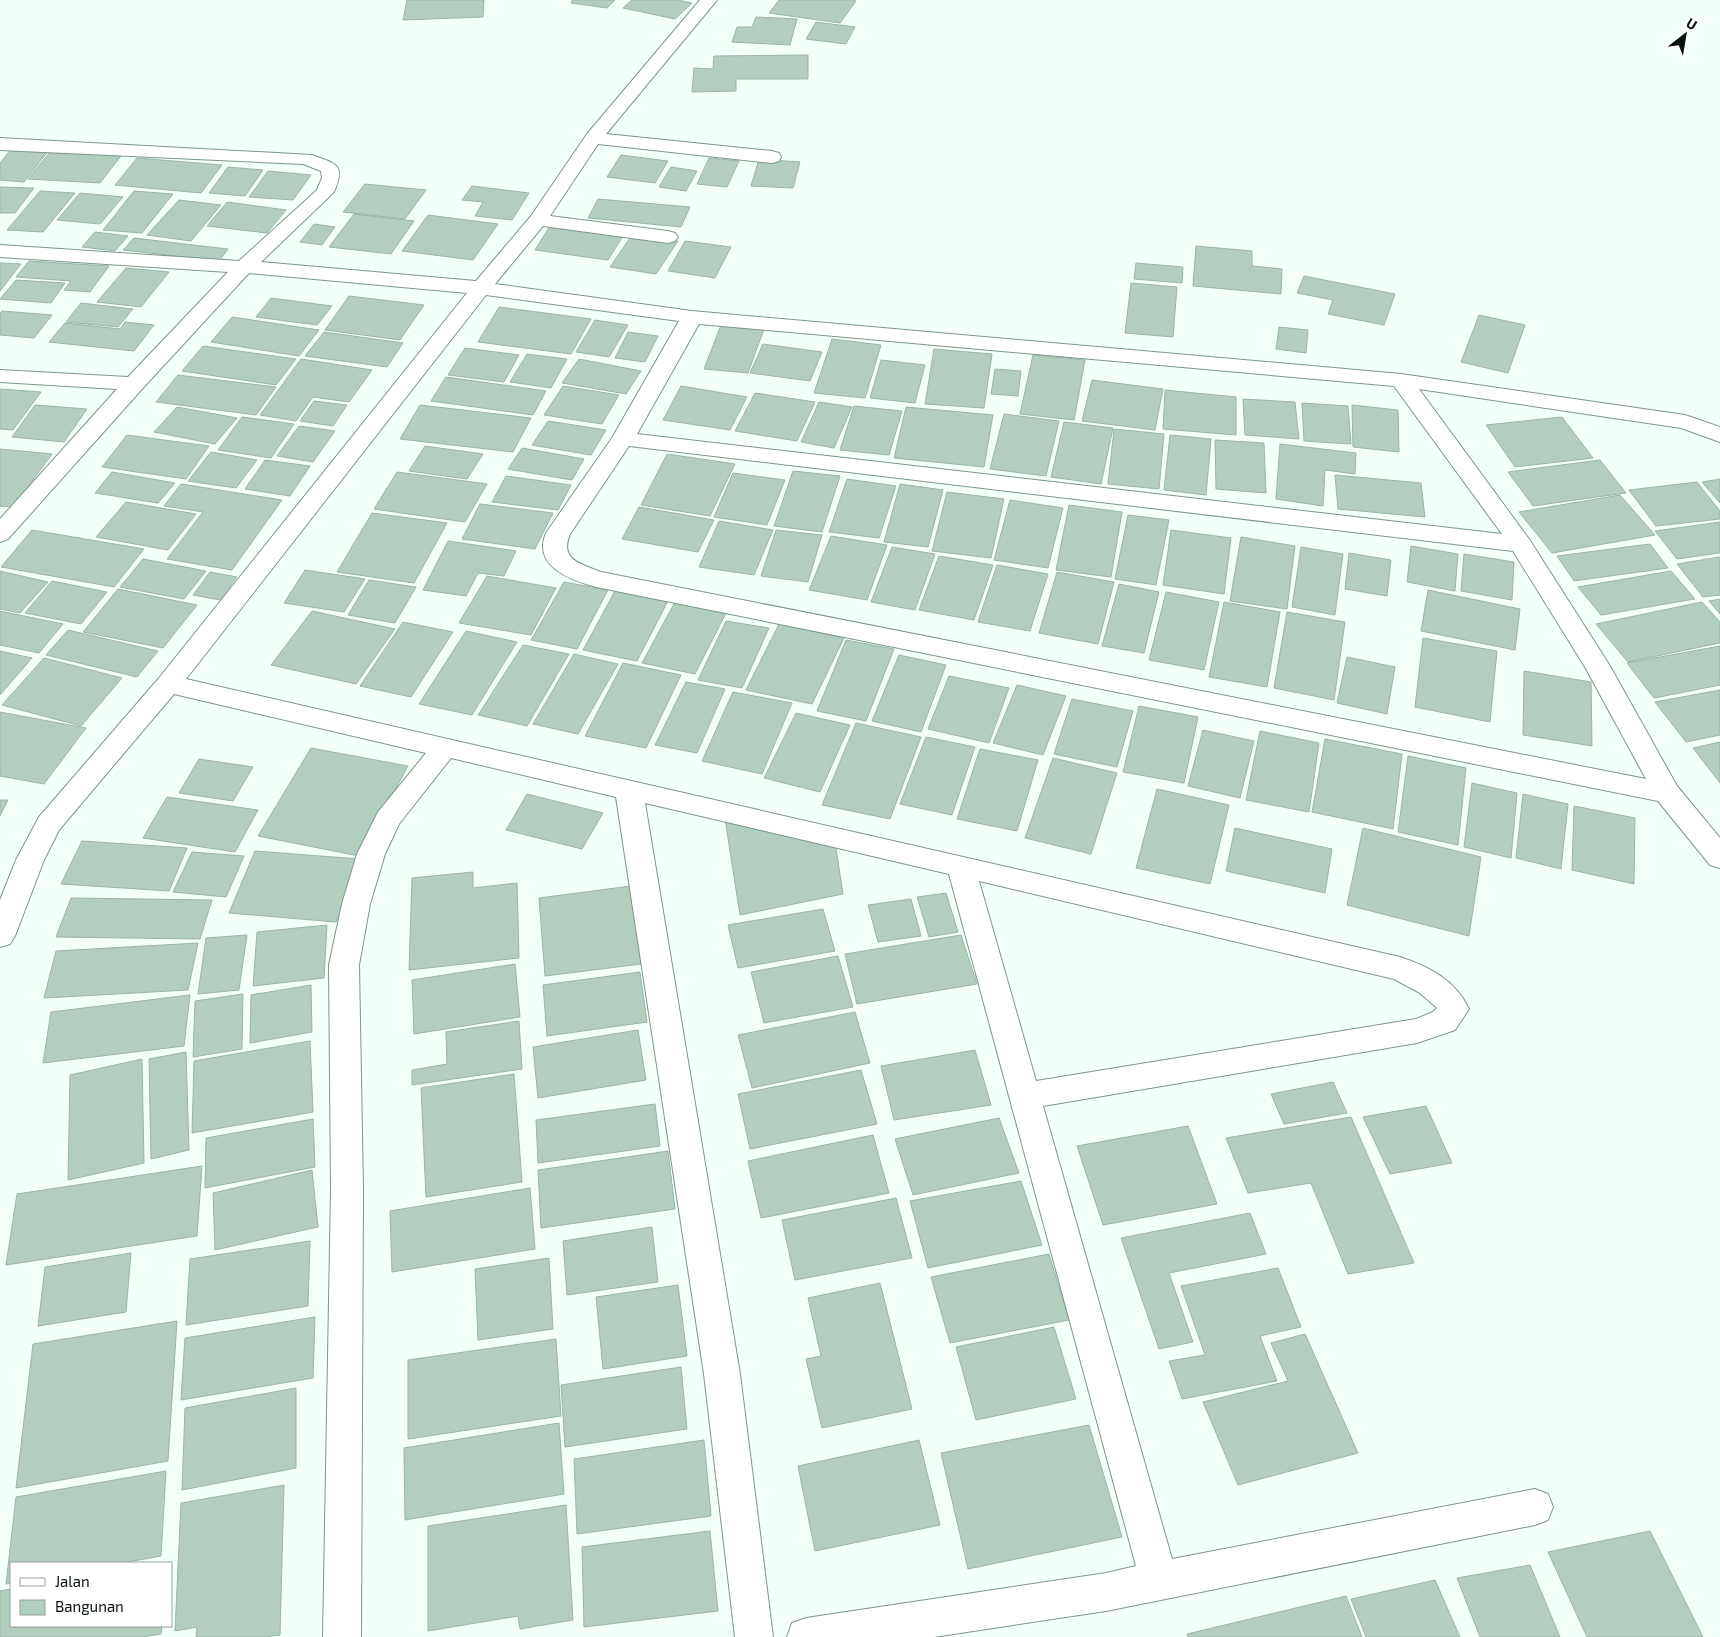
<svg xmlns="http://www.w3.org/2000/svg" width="1720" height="1637" font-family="'Exo 2',sans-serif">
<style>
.building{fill:#b1cebf;stroke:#99b5a7}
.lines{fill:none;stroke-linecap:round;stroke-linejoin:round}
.street-casing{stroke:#7c978a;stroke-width:2}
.street{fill:#fff;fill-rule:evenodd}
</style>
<rect width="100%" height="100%" fill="#f3fff9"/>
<path class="building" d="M407,0H484L483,17L403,20Z
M573,0H615L607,8L571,3Z
M632,0H678L692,3L675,19L623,8Z
M779,0H851L856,1L840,23L769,13Z
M756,17L797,19L790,45L732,42L737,27H752Z
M816,22L855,27L846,44L806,39Z
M808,55V79H736V91L692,92L694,68L713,69L714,56Z
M12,148L49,150L24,182L0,180V163Z
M50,152L121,156L100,183L28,179Z
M621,155L668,161L655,183L607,177Z
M137,158L222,165L201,193L115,185Z
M709,158L739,161L727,187L697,184Z
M759,159L800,162L793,188L751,186Z
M228,167L263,170L245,196L209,193Z
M671,167L697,171L686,191L659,187Z
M268,171L311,175L293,200L249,197Z
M365,184L426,190L405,219L343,212Z
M472,186L529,193L512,220L475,216L483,202L462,200Z
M0,187L34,188L15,213H0Z
M40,191L75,193L43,232L7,230Z
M134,191L173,194L142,233L103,230Z
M80,193L123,197L100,224L57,220Z
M598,199L690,207L681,227L588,218Z
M179,200L221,205L191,241L147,235Z
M227,202L286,210L267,233L207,226Z
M354,214L414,221L391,254L329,247Z
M428,215L498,224L473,260L402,251Z
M314,224L335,227L322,245L300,242Z
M550,226L623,236L608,260L535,250Z
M95,232L128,236L115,251L82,247Z
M632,235L678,241L656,274L610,267Z
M134,238L228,249L219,261L123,250Z
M685,241L731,247L715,278L668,271Z
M1196,246L1252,251V266L1282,269L1281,294L1193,286Z
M29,261L109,266L90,292L64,290L71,281L16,277Z
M0,263L21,264L0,291Z
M1136,263L1183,267L1182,283L1134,279Z
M126,268L169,272L141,307L97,302Z
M1304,276L1395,294L1384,325L1328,314L1333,300L1297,293Z
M16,280L65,283L51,303L0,299Z
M1131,283L1177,287L1173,337L1125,333Z
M349,296L424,305L400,340L325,330Z
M271,298L332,306L317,325L256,317Z
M81,303L133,309L118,327L66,322Z
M499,307L591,319L571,354L478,342Z
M2,311L52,315L34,338L0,335V313Z
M1479,315L1525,325L1508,373L1461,362Z
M232,317L319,330L299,356L211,342Z
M595,320L628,325L609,357L576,352Z
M125,322L154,325L134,351L49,342L65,323L120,329Z
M721,325L764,329L748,373L704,369Z
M1279,327L1308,330L1306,353L1276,349Z
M324,332L403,343L387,367L305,356Z
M628,332L658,336L645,362L615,358Z
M832,339L881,345L865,398L814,393Z
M763,344L822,352L810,381L750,373Z
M203,346L296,359L276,385L182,371Z
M465,348L519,355L504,382L448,375Z
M934,349L992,354L984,408L925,404Z
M527,354L567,359L551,388L510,382Z
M1033,355L1085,360L1074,420L1020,414Z
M301,359L372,370L349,402L313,397L296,421L260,415Z
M579,359L641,371L626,394L562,383Z
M881,360L925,365L915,403L870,398Z
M995,369L1021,371L1018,396L991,394Z
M178,375L276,387L256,415L156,402Z
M446,377L546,391L533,415L431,401Z
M1092,380L1163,389L1155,430L1082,421Z
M563,386L619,395L602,424L544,415Z
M681,386L747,397L730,430L663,420Z
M0,389L41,392L13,430L0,429Z
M1165,390L1236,397V435L1163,429Z
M755,393L815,402L797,441L735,431Z
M1243,399L1295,402L1299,439L1245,435Z
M314,401L347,405L333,426L300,421Z
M819,402L852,407L834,448L801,442Z
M1302,403L1348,406L1351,444L1304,441Z
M35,405L87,409L64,442L12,437Z
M420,405L531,418L513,452L400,439Z
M1352,405L1398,410L1399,452L1353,447Z
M854,406L902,411L889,455L840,450Z
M177,407L237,418L215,444L154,432Z
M906,407L993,415L984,467L894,458Z
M1004,414L1059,421L1046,476L990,469Z
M242,417L294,424L271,458L218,450Z
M1562,417L1593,458L1515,467L1486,425Z
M548,421L606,430L591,455L532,445Z
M1064,422L1113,428L1101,484L1051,477Z
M299,426L335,431L313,462L277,456Z
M1114,429L1164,434L1159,489L1108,484Z
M127,435L209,446L186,479L102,467Z
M1170,435L1211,439L1206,495L1164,490Z
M1215,440L1264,443L1266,493L1216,489Z
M1280,444L1356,453L1355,474L1325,470L1323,506L1276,499Z
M425,446L483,454L467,479L409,471Z
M522,448L584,459L572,480L508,469Z
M0,449L52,454L13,507L0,506Z
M211,452L257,460L236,488L188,481Z
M667,454L735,464L710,516L641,505Z
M265,460L310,466L290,496L245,489Z
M1600,460L1626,493L1533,506L1508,472Z
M793,471L840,476L822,532L774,526Z
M112,472L175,483L158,503L95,493Z
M397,472L487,484L465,522L374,509Z
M733,473L785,480L767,525L714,517Z
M1335,475L1421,483L1425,517L1338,509Z
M506,476L571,485L558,510L492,502Z
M847,479L896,486L879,538L829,532Z
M1720,479V503L1702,482Z
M1697,482L1720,511V519L1656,526L1629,490Z
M181,484L282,500L232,570L167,559L203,512L164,506Z
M900,484L943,490L928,547L884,542Z
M947,492L1004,499L991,558L932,551Z
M1620,495L1655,535L1552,553L1519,512Z
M1010,500L1063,508L1048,568L994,560Z
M126,502L196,514L168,550L96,537Z
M480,504L553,513L535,549L462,539Z
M1069,505L1122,512L1111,577L1056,570Z
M639,507L714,520L698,552L622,539Z
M372,513L447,523L414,583L337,572Z
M1128,515L1169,520L1156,585L1115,579Z
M719,521L773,530L754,575L699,567Z
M1720,522V553L1677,559L1655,531Z
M32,530L144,549L114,587L1,567Z
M776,530L822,535L808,582L761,576Z
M1171,530L1231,538L1224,594L1163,585Z
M831,536L887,545L867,600L809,590Z
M1241,537L1295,546L1287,609L1230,601Z
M448,541L516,551L504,576L478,573L466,596L423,590Z
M1650,544L1668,568L1574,581L1557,556Z
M1411,546L1458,554L1455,591L1407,582Z
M892,547L935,554L915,610L871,602Z
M1301,547L1343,554L1335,615L1292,607Z
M1349,553L1391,560L1387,596L1345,589Z
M1464,554L1514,562L1512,600L1461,591Z
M939,556L993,565L974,620L919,610Z
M1720,557V595L1703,597L1677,564Z
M143,559L206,571L184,599L120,587Z
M997,565L1048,574L1030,631L978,622Z
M305,570L365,579L344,612L284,603Z
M0,571L48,582L20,613L0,609Z
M1671,571L1695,599L1601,615L1578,587Z
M210,572L237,577L220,600L193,595Z
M1057,572L1114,582L1098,644L1039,633Z
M487,576L556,588L531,635L459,623Z
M369,580L416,587L395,623L348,615Z
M52,581L107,592L81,624L25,613Z
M564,582L608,590L577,649L531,640Z
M1119,584L1159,592L1144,653L1102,646Z
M118,589L197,605L163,648L83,632Z
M616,589L669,599L637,661L583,650Z
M1428,590L1520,609L1515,650L1421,631Z
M1166,592L1219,602L1204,670L1149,660Z
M1720,599V614L1709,601Z
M675,602L726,613L695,674L642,663Z
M1224,602L1280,612L1267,687L1209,677Z
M1702,602L1720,622V643L1628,662L1596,624Z
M0,611L63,624L39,653L0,645Z
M312,611L395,629L356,684L271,665Z
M1287,612L1345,622L1334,700L1274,688Z
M726,621L769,628L742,688L698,680Z
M403,622L453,632L411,697L360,686Z
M779,624L844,638L812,704L746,690Z
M68,630L158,651L137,677L46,655Z
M466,631L517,642L472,715L419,704Z
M1423,638L1497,651L1490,722L1415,707Z
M846,640L894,649L866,721L817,711Z
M523,645L569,654L527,726L478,715Z
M1720,646V685L1654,698L1627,663Z
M0,651L32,658L0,695Z
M574,654L618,664L578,734L533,724Z
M899,655L946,665L921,732L872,721Z
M1347,657L1395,667L1387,714L1337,703Z
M44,658L122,678L81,726L2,705Z
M623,663L681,675L646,748L585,736Z
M1524,671L1591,682L1592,746L1523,735Z
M949,676L1009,688L989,743L928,729Z
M686,682L725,689L697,753L655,745Z
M1017,685L1066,696L1043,755L993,743Z
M1720,690V735L1686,742L1655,702Z
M733,692L792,703L762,774L702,761Z
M1072,699L1133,711L1117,767L1054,754Z
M1139,706L1198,717L1184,783L1123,772Z
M0,712L86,728L44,784L0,776Z
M796,713L850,725L820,792L764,778Z
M856,723L921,737L890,819L822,805Z
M1203,730L1254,741L1240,798L1188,786Z
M1260,731L1319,743L1309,812L1246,800Z
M926,737L975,747L952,815L900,804Z
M1325,739L1402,754L1393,829L1312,812Z
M1720,742V783L1693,748Z
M311,748L408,766L359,856L258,836Z
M980,749L1038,760L1017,831L957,819Z
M1408,756L1466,768L1458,845L1398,832Z
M1053,758L1117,773L1091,854L1025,838Z
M199,759L253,767L233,801L179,793Z
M1472,783L1517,793L1511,858L1464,847Z
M1157,789L1229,805L1210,884L1136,868Z
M527,794L603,813L582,849L506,830Z
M1523,794L1568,804L1561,869L1516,858Z
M167,797L258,810L235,852L143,838Z
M0,800H8L0,816Z
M1574,806L1635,818L1634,884L1572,870Z
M725,819L835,842L843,894L740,915Z
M1235,828L1332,849L1325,893L1226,871Z
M1363,828L1481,857L1469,936L1347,905Z
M82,841L187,848L169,891L61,884Z
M255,851L360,859L336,922L229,913Z
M192,852L244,856L226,897L173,892Z
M473,872V888L517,883L519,958L409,970L412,878Z
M631,886L641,964L545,976L539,898Z
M946,893L958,932L929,937L917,897Z
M71,898L212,900L200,939L56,937Z
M911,899L921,936L878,942L868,905Z
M823,909L835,951L738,968L728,925Z
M327,925L324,978L253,986L257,932Z
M247,935L239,990L198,994L206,938Z
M961,935L977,984L857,1004L845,954Z
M198,943L188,990L44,998L56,951Z
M838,956L853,1007L764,1023L751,972Z
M515,964L520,1017L414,1034L412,980Z
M640,972L647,1022L547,1036L543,985Z
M311,985L312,1032L250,1043L251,995Z
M243,994L242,1049L193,1057L195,1001Z
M190,995L184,1046L43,1063L51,1012Z
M855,1012L870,1063L752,1088L738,1035Z
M519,1021L522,1069L412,1085V1070L447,1064L446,1032Z
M638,1030L646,1080L538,1098L533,1047Z
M310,1041L313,1112L192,1133L194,1061Z
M975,1050L991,1105L894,1120L881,1066Z
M186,1052L189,1150L151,1159L149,1059Z
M142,1059L144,1163L68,1180L70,1075Z
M861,1070L877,1124L750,1149L738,1094Z
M514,1074L522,1182L426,1197L421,1088Z
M1333,1082L1347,1113L1284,1124L1271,1094Z
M655,1104L660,1146L538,1163L536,1120Z
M1426,1106L1452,1163L1390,1174L1363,1117Z
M1351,1117L1414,1263L1348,1274L1311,1183L1248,1193L1226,1138Z
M999,1118L1019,1173L913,1195L895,1139Z
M313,1119L315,1167L205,1188L206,1138Z
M1188,1126L1217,1204L1103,1225L1077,1146Z
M873,1135L889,1193L761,1218L748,1161Z
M668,1151L675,1209L541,1228L538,1170Z
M202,1166L197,1236L6,1265L17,1194Z
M312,1170L318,1227L215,1250L213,1193Z
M1021,1181L1042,1245L928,1268L910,1201Z
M530,1188L535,1249L392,1272L390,1211Z
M896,1198L912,1258L795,1280L782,1220Z
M1250,1213L1266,1254L1169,1273L1193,1342L1159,1349L1121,1238Z
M652,1227L658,1282L567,1295L563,1241Z
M310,1241L308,1306L186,1325L190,1259Z
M131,1253L126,1312L38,1326L45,1267Z
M1049,1254L1069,1320L950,1343L931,1277Z
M549,1258L553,1329L478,1340L475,1269Z
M1278,1268L1301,1327L1260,1336L1277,1381L1182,1399L1169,1361L1205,1355L1181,1286Z
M880,1283L912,1409L822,1428L806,1359L821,1356L808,1298Z
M678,1285L687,1356L603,1369L596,1297Z
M315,1317L313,1378L181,1400L185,1338Z
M177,1321L168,1461L16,1488L33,1344Z
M1054,1327L1076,1399L976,1420L956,1347Z
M1305,1334L1358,1453L1238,1485L1203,1402L1288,1381L1271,1343Z
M556,1339L561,1416L408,1439V1360Z
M681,1367L687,1429L565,1447L561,1385Z
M296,1388V1468L182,1490L185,1408Z
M559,1423L564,1494L405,1520L404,1448Z
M1089,1425L1122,1537L968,1569L941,1453Z
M704,1440L711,1516L577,1534L574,1459Z
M919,1440L940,1525L815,1551L798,1466Z
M166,1471L161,1556L122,1563H11V1583L6,1584L16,1497Z
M284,1485L280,1635L266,1637H196L197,1627L175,1631L181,1503Z
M566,1505L573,1620L520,1629L518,1616L428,1631V1526Z
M710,1531L718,1611L584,1627L582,1547Z
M1650,1531L1703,1637H1587L1548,1552Z
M1530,1565L1560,1637H1480L1457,1578Z
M1435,1580L1460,1637H1366L1351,1599Z
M11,1589V1626H162L161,1634L142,1637H0V1591Z
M1346,1596L1362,1637H1188L1187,1634Z"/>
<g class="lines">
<defs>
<path id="street" d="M700,0H717L606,134L772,151L779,153L781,157L779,161L772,163L598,144L550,216L668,231L675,233L678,237L675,241L668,243L543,226L495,284L692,311L1401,374L1685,415L1720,427V442L1681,428L1419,389L1529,539L1610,666L1677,786L1720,838V868L1710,865L1658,801L596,587C570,580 532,566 546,533L612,438L679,321L486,295L186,679L1400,957C1430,967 1455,980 1469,1009L1455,1030L1417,1043L1043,1106L1172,1559L1535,1489L1548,1494L1553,1507L1548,1520L1535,1525L1106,1611L934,1637H787L792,1623L806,1618L1106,1573L1136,1566L949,874L645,803L740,1374L773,1637H735L704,1374L616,797L451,758L399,824L385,854L370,904L359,965L363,1189L361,1637H323L331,1189L329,965L342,904L357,854L378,812L426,753L174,694L59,830L44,860L15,936L10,944L0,947V900L16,860L39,817L159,678L467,293L249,273L142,389L8,539L0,542V519L117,389L0,382V370L128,377L228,272L0,257V245L239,261L317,190L322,178L321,171L303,164L0,150V138L312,155C336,164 346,164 334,192L261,262L476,281L531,216L587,134ZM699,324L1394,386L1502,534L637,434ZM629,446L1513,551L1585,667L1646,779L601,572C581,564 559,560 570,534ZM979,881L1394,979L1420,993L1437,1008L1433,1012L1416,1019L1036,1081Z"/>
</defs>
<use href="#street" class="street-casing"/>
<use href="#street" class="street"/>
</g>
<rect x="10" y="1562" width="162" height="65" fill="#ffffff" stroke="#9ca09e"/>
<rect x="20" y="1578" width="25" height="8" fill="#ffffff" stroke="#9ca09e"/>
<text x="55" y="1587" font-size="15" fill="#07120d">Jalan</text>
<rect x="20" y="1600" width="25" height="15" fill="#b1cebf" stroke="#9ca09e"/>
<text x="55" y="1612" font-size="15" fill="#07120d">Bangunan</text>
<g transform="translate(1685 35) rotate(31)" stroke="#ffffff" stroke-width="4" paint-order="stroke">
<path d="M0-4L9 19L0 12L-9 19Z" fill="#07120d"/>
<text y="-8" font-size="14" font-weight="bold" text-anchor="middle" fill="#07120d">U</text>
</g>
</svg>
